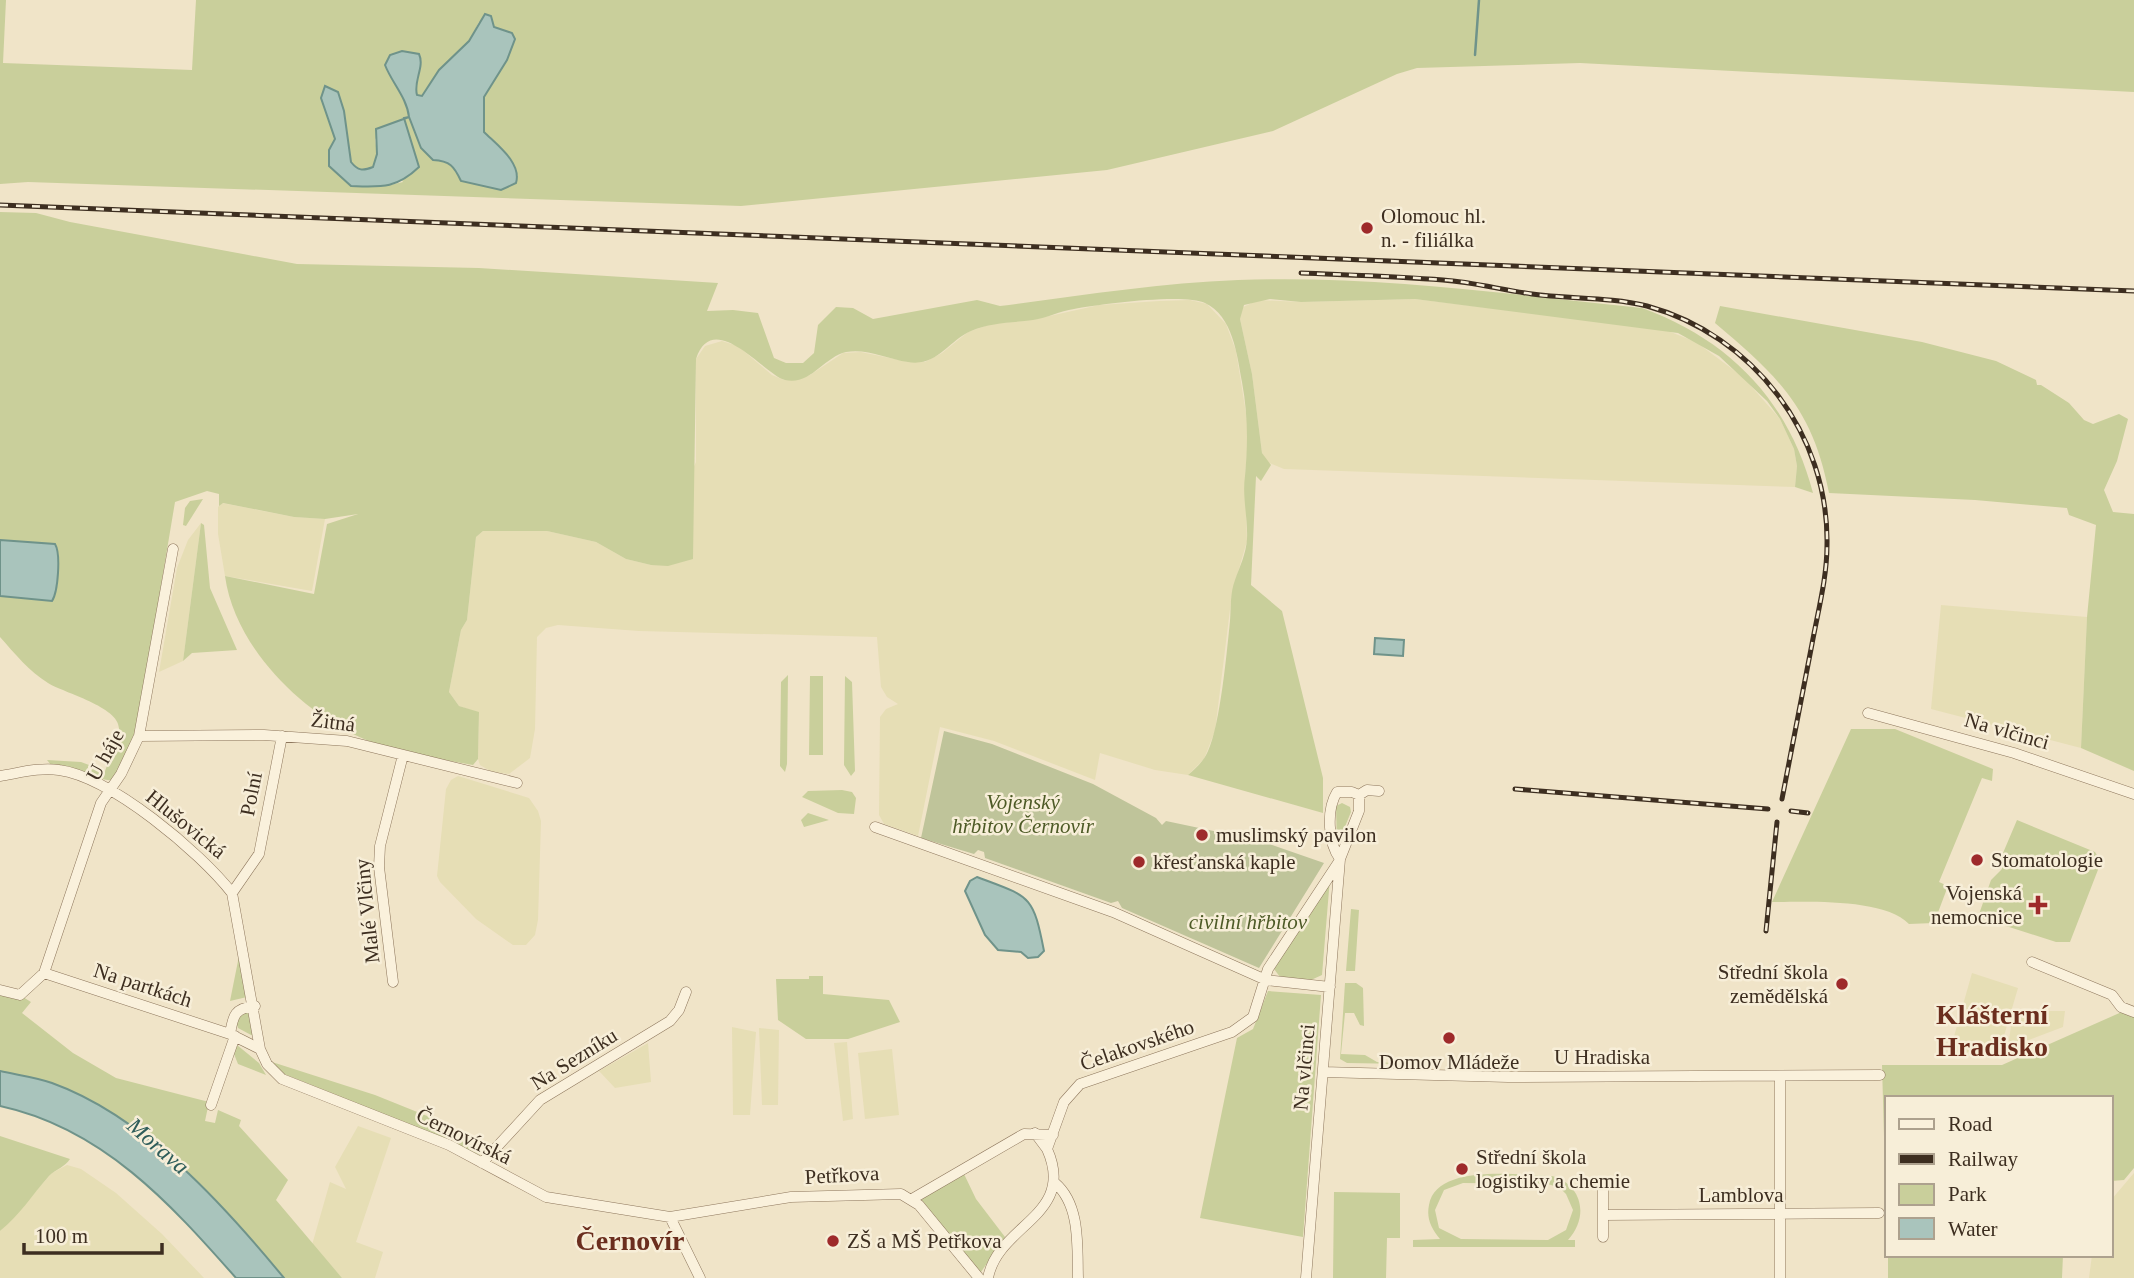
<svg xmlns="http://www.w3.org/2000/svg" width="2134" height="1278" font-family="Georgia,serif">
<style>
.farmland{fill:#e6deb5}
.green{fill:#c9cf9b;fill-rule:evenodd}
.cemetery{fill:#bfc49a}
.water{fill:#a9c4bc;stroke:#6f938a;stroke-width:2}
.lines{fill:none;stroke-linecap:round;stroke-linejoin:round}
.stream{stroke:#6f938a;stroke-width:2.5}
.minor-casing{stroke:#8d765c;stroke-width:11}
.minor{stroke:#faf1dc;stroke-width:10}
.rail-casing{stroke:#3d2e20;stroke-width:5}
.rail{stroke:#f7eed8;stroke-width:2.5;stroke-dasharray:8;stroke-linecap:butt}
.poi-dot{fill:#9e2a2b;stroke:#f7eed8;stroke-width:2.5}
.labels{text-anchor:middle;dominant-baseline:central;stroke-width:5;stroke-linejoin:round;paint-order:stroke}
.poi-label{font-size:21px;fill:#3d2e20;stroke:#f7eed8;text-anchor:start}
.street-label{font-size:21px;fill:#3d2e20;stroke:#f7eed8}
.park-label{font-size:21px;font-style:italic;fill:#4d5a26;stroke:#f7eed8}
.water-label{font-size:23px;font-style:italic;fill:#2f5d5a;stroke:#f7eed8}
.district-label{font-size:28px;font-weight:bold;fill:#6b2e1e;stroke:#f7eed8}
</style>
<rect width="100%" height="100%" fill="#f0e4c8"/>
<path class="farmland" d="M1415,299L1663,329L1696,342L1743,377L1780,419L1794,449L1797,466L1795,487L1284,469L1267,462L1262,453L1252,374L1240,319L1241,308L1258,300L1301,302Z
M1159,301L1190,300L1207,304L1226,324L1236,351L1249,432L1245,476L1247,541L1232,593L1215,731L1204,759L1188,775L1155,770L1100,753L1095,780L994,741L940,727L918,836L884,824L879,815L880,717L886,709L898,704L887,697L881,687L877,637L639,631L558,625L546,628L537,637L535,729L530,758L509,774L492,772L480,765L478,759L479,713L459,706L449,692L461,630L467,620L476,537L483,531H547L596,542L626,559L651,565L696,462V359L705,346L722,341L738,346L772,375L784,380L810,375L843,353L861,352L909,362H925L942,353L968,332L991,324L1036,319L1099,305Z
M222,503L294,517L325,519L312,591L225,576L218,534V507Z
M201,523L183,661L159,672L177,568L188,540Z
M1941,605L2087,617L2081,748L1931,709Z
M458,776L529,798L538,811L541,821L538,920L535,935L526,945H513L476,919L440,882L437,876L446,789L451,780Z
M1972,973L2018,988L1999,1053L1956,1052L1953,1040Z
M2013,1011H2065L2063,1027L2008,1048Z
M732,1027L756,1032L750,1115H733Z
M759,1028L779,1030L778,1105H762Z
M847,1042L853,1119L843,1121L834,1043Z
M648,1043L651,1082L615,1088L599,1071Z
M892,1049L899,1115L865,1119L858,1053Z
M358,1126L391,1138L356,1242L383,1252L375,1278H342L312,1245L330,1182L346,1189L335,1167Z
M67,1165L81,1169L116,1193L162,1234L204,1278H0V1231L52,1173Z
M2134,1173V1278H2089L2092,1255H2111V1200Z"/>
<path class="green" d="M0,0H6L3,63L192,70L196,0H2134V92L1580,63L1417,68L1397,74L1273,131L1107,170L741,206L28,182L0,184ZM479,22L512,33L484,97V132L509,158L518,176L455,167L446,161L433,160C416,143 417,125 407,105C401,90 391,80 385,65L390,55L417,76V96H422L469,41ZM338,92L344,111L351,162C358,171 363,171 373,167L377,154L375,138L403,182L390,185L351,186L329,166V150L335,139Z
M0,212L36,213L70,222L297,264L479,268L718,283L707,311L733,310L758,313L774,358L786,363H803L814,353L818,325L836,307L853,308L873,319L977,300L1000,306C1079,296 1158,283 1238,280C1373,275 1508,294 1642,308C1730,340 1789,401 1813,493L1795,487L1797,466L1794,449L1780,419L1767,401L1719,356L1678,333L1415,299L1301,302L1270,299L1244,305L1240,319L1252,374L1262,453L1271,465L1261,481L1256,476L1251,585L1282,611L1323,778V813L1188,775C1196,768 1204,761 1208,751C1220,726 1227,651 1230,621C1231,607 1230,593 1235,580C1240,566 1246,554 1247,539C1248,518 1242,497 1245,476C1248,443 1248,415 1242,382C1237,355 1233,316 1205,303C1185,293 1099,304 1074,309C1060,311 1047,318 1033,320C1012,323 991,322 971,331C948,341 937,367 908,362C888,359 866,348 846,352C824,357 810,386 785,380C765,375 713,307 696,359L693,559L668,566L651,565L626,559L596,542L547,531H483L476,537L467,620L461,630L449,692L459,706L479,712L478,759L473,765C434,758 389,752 353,734C295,706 234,643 225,576L314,594L327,524L358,514L325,519L294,517L223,503L219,506V494L207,491L175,502L136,735L112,780C102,782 68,766 51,765L47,760L81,762L105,771C109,759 119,742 119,729C120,707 64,693 48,683C29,671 15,654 0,637V596L52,601C61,589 58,559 55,544L0,540Z
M1720,306L1922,342L1996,361L2036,380L2037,385H2041L2069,403L2084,420L2093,424L2119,414L2128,419L2117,461L2104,490L2113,512L2134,514V771L2081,748L2087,617L2096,525L2069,515L2067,508L1975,500L1829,493C1813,409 1778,376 1715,323Z
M203,499L186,526L183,525L185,508L190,501Z
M201,523L204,525L210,588L237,650L192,653L183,661Z
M788,675L787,764L785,772L780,766L781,682Z
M810,676H823V755H809Z
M845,676L852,682L855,771L851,776L844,765Z
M1851,729H1895L1993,769L1992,781L1982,778L1939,882L1948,886L1934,923L1909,924C1884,898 1807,902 1772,902Z
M842,790L852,792L856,798L854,814L838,813L802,797L808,791Z
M1342,803L1350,807L1351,812L1337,846L1336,806Z
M808,813L829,820L804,827L801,820Z
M2017,820L2095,852L2101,862L2070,942H2056L1978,917L1991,880L2002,869L2003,853Z
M1330,878L1322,975L1311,980L1280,977L1274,969Z
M1351,909L1359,910L1355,971H1346Z
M240,951L247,997L230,1001Z
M809,976H823V994L889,1000L900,1022L848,1039H806L778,1020L776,979H809Z
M1345,983H1356L1363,988L1364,1026L1360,1025L1354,1013H1345L1341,1054L1365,1055L1377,1062L1406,1064L1347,1063L1340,1059Z
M1268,991L1321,995L1303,1237L1200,1218L1237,1038L1253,1029Z
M0,994L14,999L23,997L31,1002L22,1013L73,1053L116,1078L209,1102L205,1121L215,1123L218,1110L241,1120L239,1126L288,1180L276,1200L342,1278H284C222,1205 145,1116 52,1083C36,1077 17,1075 0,1071Z
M241,1011L249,1012L253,1036L238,1028L236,1022Z
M2124,1011L2134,1016V1168L2124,1180L2111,1181V1098H1887V1244L1882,1065H2002Z
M237,1045L259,1063L266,1075L238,1064L234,1054Z
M272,1062L375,1095L452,1126L445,1139L284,1074Z
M0,1136L70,1159C65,1167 56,1169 49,1176C32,1195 20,1215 0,1231Z
M457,1137L479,1148L480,1155L454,1143Z
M964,1174L976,1199L1005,1237L981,1272L977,1271L921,1199Z
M1552,1176C1583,1185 1589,1217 1568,1240H1575V1247H1413V1240L1440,1239C1432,1229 1426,1219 1429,1205C1436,1163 1519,1175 1552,1176ZM1463,1183L1548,1184L1560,1188L1566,1194L1573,1210L1566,1230L1548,1240L1461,1239L1439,1228L1435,1210L1444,1190Z
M1334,1192L1400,1193V1238H1387L1386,1278H1333Z
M1888,1255H2063L2062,1278H1888Z"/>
<path class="cemetery" d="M944,731L992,744L1093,784L1156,818L1162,825L1166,821L1261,841L1324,863L1259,968L1122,908L1118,901L1111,903L985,858L984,852L978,850L974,854L921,838Z"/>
<path class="water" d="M485,14L491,16L494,27L512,33L515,39L507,60L484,97V132C497,145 522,163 516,183L501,190L461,181C454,166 450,161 433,160L421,148L409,117L404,118L419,167C396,189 381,187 351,186L329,166V150L335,139L321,98L325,86L338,92L344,111L351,162C358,171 363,171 373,167L377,154L376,129L409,117C407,98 392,83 385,65L390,55L402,51L419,54C425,67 413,81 417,95L422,96L439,70L469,41Z
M0,540L55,544C61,554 58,592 52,601L0,596Z
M1375,638L1404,640L1403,656L1374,654Z
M977,877C1030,897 1033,894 1044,951L1038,957L1028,958L1021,952L998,950L985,935L965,891L970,881Z
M0,1071C17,1075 36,1077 52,1083C144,1116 224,1205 284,1278H236C170,1203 102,1128 0,1106Z"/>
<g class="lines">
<path class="stream" d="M1475,55L1479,0"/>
<defs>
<path id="minor" d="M1868,713L2014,753L2134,794
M139,736L264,735L347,741L517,783
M0,776C19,773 40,767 59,770C111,777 200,852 232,893L260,1049L267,1064L282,1079L449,1145L546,1197L670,1217L791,1197L901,1194L919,1205L979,1278
M1359,795L1367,790L1379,791
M875,827L1113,912L1266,980L1330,987
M232,893L259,854L282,736
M2032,962L2112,995L2121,1007L2134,1012
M44,973L230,1034L260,1049
M393,982L379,867L380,846L403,755
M0,990L20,995L44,973L101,803L121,774L139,736L173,549
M230,1034C233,1015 235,1008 255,1006
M1323,1072L1508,1077L1880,1075
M1780,1077V1278
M211,1105L235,1036
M1035,1133L1047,1149L1064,1102L1080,1084L1232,1032L1253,1017L1268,969L1340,860
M482,1163L540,1100L670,1021L679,1010L686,992
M1055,1183C1081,1205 1077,1248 1078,1278
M1603,1186V1237
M912,1199L1024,1134L1053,1135
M1603,1215L1879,1213
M670,1217L700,1278
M988,1278C998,1224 1077,1216 1047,1149
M1306,1278L1340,859L1359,811V795L1352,792H1337C1326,810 1328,843 1340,859"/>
</defs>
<use href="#minor" class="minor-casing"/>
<use href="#minor" class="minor"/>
<defs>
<path id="rail" d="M0,205L2134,291
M1301,273C1348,275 1396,276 1443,280C1473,282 1502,290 1532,294C1570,299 1610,297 1647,306C1753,335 1829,434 1827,545C1827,578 1818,611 1812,644C1802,696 1792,747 1782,799
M1515,789L1768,809
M1791,811L1808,813
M1766,931L1777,822"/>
</defs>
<use href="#rail" class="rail-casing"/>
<use href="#rail" class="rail"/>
</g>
<g class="poi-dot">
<circle cx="1367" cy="228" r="7"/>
<circle cx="1202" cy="835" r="7"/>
<circle cx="1977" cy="860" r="7"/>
<circle cx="1139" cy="862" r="7"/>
<path d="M2034.5 894.5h7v7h7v7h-7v7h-7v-7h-7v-7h7z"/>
<circle cx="1842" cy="984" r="7"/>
<circle cx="1449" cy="1038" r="7"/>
<circle cx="1462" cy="1169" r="7"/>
<circle cx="833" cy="1241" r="7"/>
</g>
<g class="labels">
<g class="poi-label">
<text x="1381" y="216">Olomouc hl.<tspan x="1381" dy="24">n. - filiálka</tspan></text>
<text x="1216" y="835">muslimský pavilon</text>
<text x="1991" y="860">Stomatologie</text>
<text x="1153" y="862">křesťanská kaple</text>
<text x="2022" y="893" text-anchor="end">Vojenská<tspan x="2022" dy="24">nemocnice</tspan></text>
<text x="1828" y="972" text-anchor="end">Střední škola<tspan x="1828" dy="24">zemědělská</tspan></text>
<text x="1449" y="1062" text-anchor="middle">Domov Mládeže</text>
<text x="1476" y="1157">Střední škola<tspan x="1476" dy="24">logistiky a chemie</tspan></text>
<text x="847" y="1241">ZŠ a MŠ Petřkova</text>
</g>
<g class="street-label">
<text transform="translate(333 722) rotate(7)">Žitná</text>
<text transform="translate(2007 731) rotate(16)">Na vlčinci</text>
<text transform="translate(105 755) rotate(-61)">U háje</text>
<text transform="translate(251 794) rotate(-79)">Polní</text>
<text transform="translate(186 824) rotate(39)">Hlušovická</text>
<text transform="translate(367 911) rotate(-96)">Malé Vlčiny</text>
<text transform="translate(143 985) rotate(18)">Na partkách</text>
<text transform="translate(1137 1045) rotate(-19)">Čelakovského</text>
<text x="1602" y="1057">U Hradiska</text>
<text transform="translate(574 1059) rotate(-32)">Na Sezníku</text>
<text transform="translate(1304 1067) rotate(-85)">Na vlčinci</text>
<text transform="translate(464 1136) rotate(26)">Černovírská</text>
<text transform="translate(842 1175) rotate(-3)">Petřkova</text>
<text x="1741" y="1195">Lamblova</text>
</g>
<g class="park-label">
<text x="1023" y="802">Vojenský<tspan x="1023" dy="24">hřbitov Černovír</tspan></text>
<text x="1248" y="922">civilní hřbitov</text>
</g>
<g class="water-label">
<text transform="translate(158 1146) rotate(41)">Morava</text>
</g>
<g class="district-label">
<text x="1992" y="1014">Klášterní<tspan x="1992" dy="32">Hradisko</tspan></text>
<text x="630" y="1240">Černovír</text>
</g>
</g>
<rect x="1885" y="1096" width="228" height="161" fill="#f7eed8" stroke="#ada18e" stroke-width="2"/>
<rect x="1899" y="1119" width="35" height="10" fill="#faf1dc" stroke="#ada18e" stroke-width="2"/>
<text x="1948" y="1131" font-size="21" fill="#3d2e20">Road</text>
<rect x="1899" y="1154" width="35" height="10" fill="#3d2e20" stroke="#ada18e" stroke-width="2"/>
<text x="1948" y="1166" font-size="21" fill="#3d2e20">Railway</text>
<rect x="1899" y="1184" width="35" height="21" fill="#c9cf9b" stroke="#ada18e" stroke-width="2"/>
<text x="1948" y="1201" font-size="21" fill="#3d2e20">Park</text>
<rect x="1899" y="1218" width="35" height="21" fill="#a9c4bc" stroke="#ada18e" stroke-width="2"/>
<text x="1948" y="1236" font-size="21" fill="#3d2e20">Water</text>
<path d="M24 1243v10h138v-10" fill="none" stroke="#3d2e20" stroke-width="3.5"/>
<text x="35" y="1243" font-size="21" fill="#3d2e20" stroke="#f7eed8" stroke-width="5" paint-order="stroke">100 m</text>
</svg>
